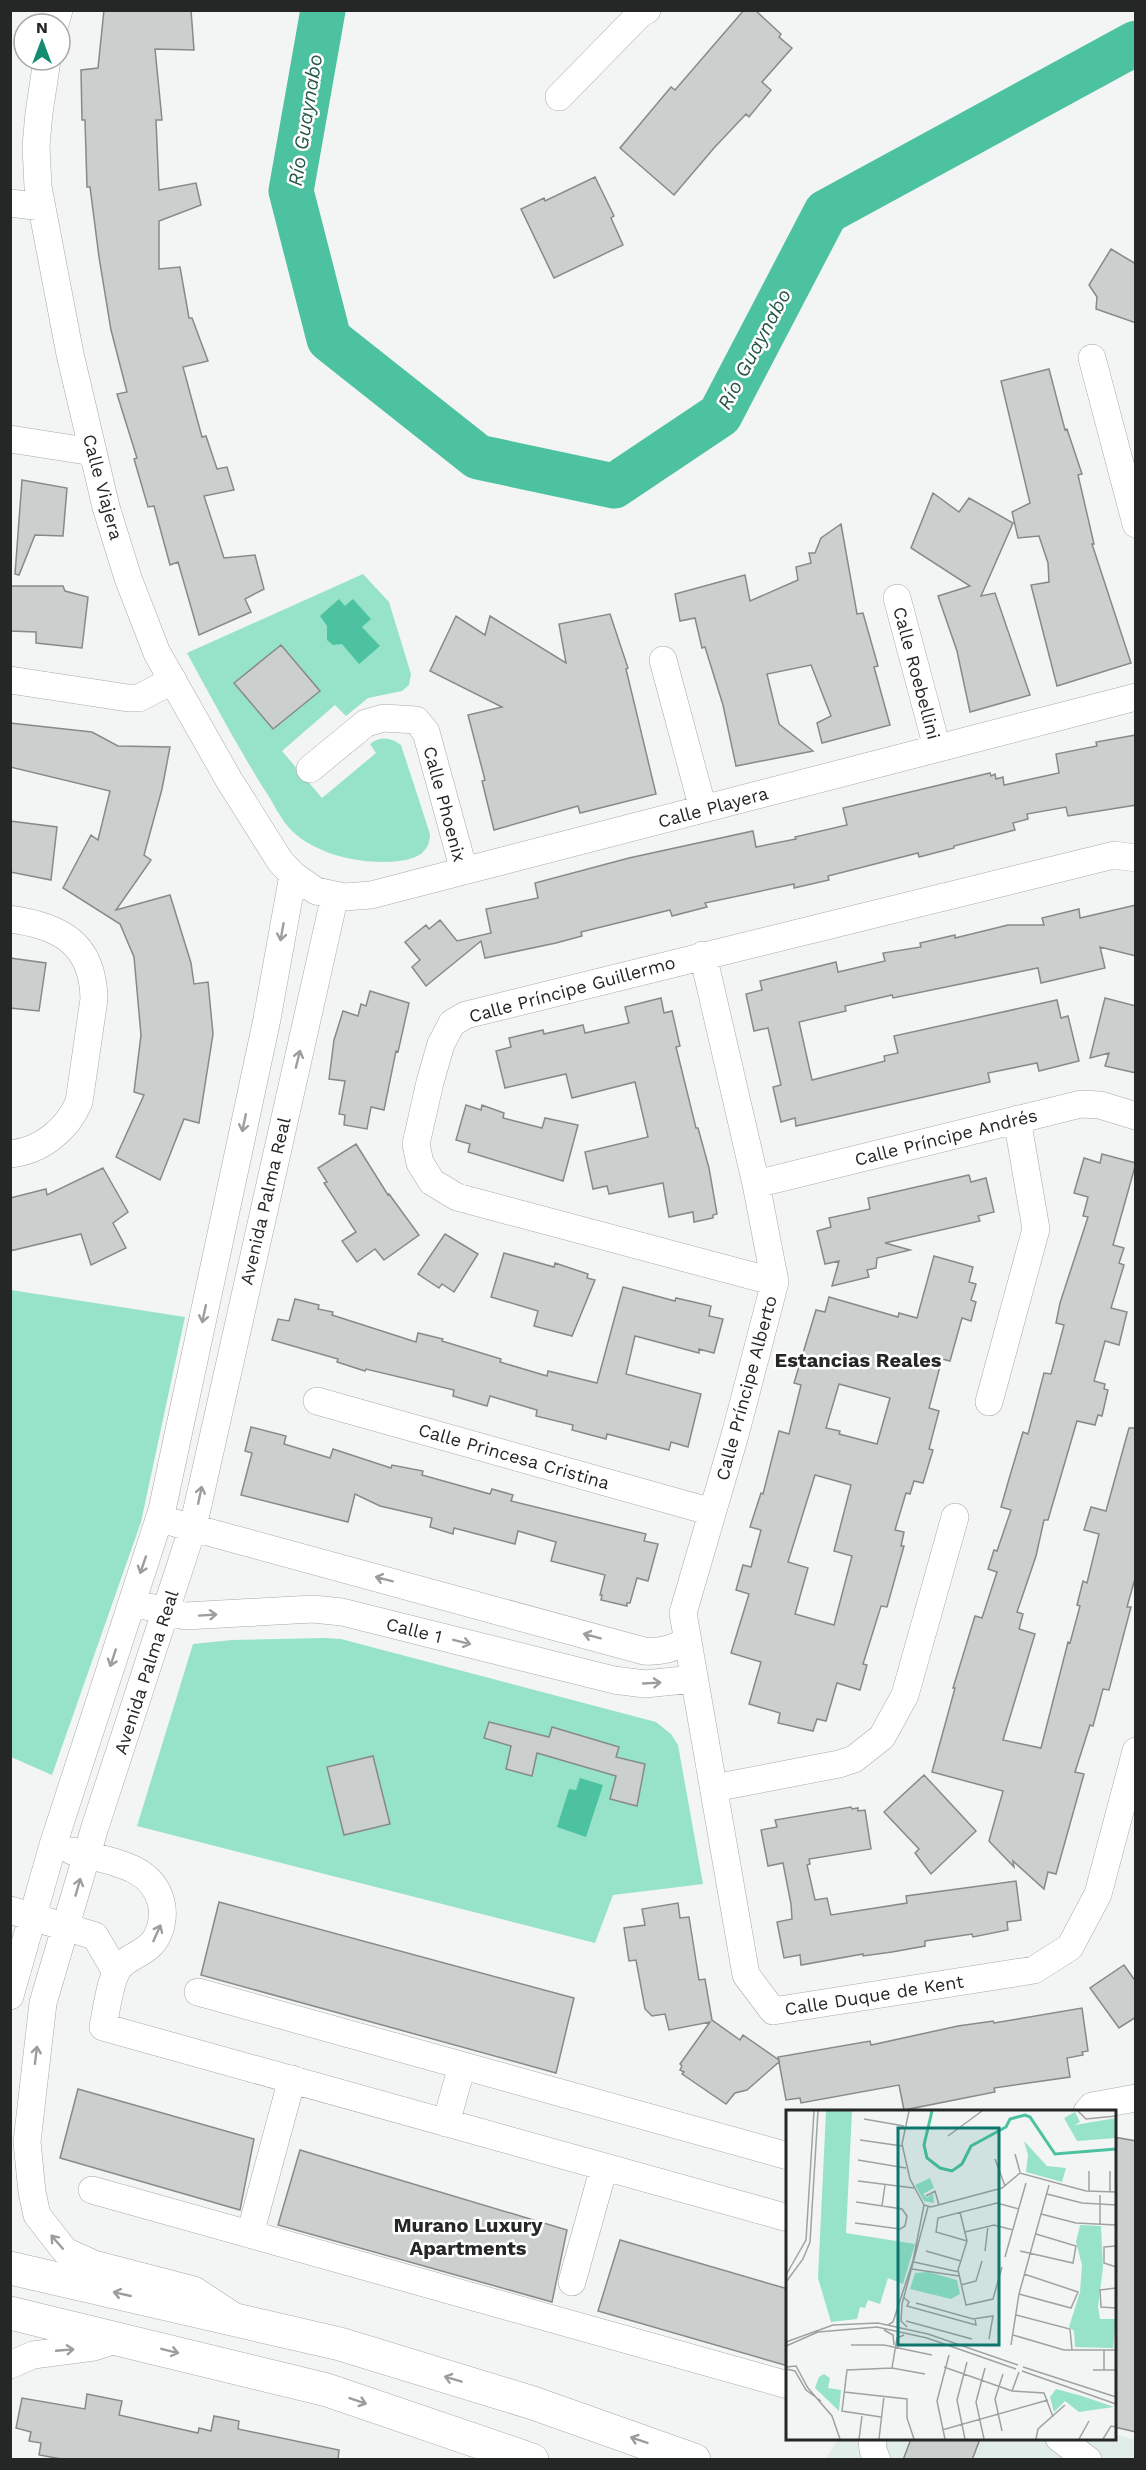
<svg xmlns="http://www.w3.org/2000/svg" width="1146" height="2470" font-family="'Work Sans',sans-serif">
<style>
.built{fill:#e1ede8}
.green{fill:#97e3c9}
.water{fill:#4dc2a0}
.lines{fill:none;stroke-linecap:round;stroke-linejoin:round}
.river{stroke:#4dc2a0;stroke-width:45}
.building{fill:#cbcfcd;stroke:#878a89;stroke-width:1.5;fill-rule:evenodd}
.minor-casing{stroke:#a7aaa9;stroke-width:28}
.major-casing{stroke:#a7aaa9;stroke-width:34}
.minor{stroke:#fff;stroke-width:27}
.major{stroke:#fff;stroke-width:33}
.oneway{stroke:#9d9d9d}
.labels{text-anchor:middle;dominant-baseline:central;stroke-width:5;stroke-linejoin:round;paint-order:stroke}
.street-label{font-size:18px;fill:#252626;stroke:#fff}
.water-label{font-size:20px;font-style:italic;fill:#285849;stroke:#fff}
.neighbourhood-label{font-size:20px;font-weight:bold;fill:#252626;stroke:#fff}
.inset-river{fill:none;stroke:#4dc2a0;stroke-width:3}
.inset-road{fill:none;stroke:#a0a2a2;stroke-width:1.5}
.view{fill:#0f766e;fill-opacity:0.15;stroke:#0f766e;stroke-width:3}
.inset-edge{fill:none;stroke:#252626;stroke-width:3}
</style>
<rect width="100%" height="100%" fill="#f2f5f4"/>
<path class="built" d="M1115,2434L1135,2440V2459L825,2460L838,2439L1114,2438Z"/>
<path class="green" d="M363,574L389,602L411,674L409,685L402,691L368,698L346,716L335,705L282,751L322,798L376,753L370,744C380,736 391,737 401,745L430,834C430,853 416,859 399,861C365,865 318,856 292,831C280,819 273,802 264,789C236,744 212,699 187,653Z
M11,1290L185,1317L141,1522L52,1775L11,1757Z
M324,1638L341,1639L656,1722L671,1734L678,1745L703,1884L613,1895L595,1943L137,1826L193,1644L232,1640Z"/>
<path class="water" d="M339,599L345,606L353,599L371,619L362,627L380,646L359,664L342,644L333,645L327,640V626L320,616Z
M580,1778L603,1785L586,1837L557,1827L569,1789L576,1790Z"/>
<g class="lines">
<path class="river" d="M323,10L291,191L329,339L478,457L614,486L720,415L826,212L1136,43"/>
</g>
<path class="building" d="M104,10H191L194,50L155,49L162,120H156L159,190L196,183L201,205L159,221V269L180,267L189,318H192L208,361L183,367L202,437L206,436L217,469L227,467L234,490L204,496L224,558L255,555L264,589L245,599L251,612L199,635L178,562L170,565L154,506L148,507L134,459L137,458L117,394L127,392L111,330L99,257L90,187H87L85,120H82L81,70L98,68Z
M744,10H755L781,34L779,37L792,48L762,82L771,90L749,117L746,114L714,148L674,195L620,148L671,87L675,90Z
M595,177L614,216L611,218L623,245L554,278L521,209L544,198L545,201Z
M1111,249L1136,264V323L1096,309L1097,297L1089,285Z
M1049,369L1065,430L1067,429L1082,474L1078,475L1094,544H1092L1131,663L1057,686L1031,585L1049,582L1048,563L1039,536L1018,538L1012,512L1030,503L1001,381Z
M22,480L67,488L63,536L35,535L19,575L15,574Z
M933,493L959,512L969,498L1013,523L981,596L995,593L1030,695L970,712L957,651L938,596L970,586L911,548Z
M841,524L857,614L863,613L878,666L874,667L890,725L822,743L817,723L831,716L811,665L767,674L779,724L813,751L736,766L723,705L705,647L702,648L695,618L680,621L675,594L745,575L750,601L798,580L796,567L811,563L809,553H815L821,538Z
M10,586H63L65,591L88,597L82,648L36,643V632L10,631Z
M610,614L628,668L626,669L656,794L580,813L578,806L494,830L482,781L485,780L468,715L502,707L430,671L456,616L485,635L490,616L566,663L559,624Z
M281,645L320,691L273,729L234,683Z
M10,723L92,732L118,746L170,747L162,789L144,855L151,860L116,910L170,895L191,963L194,984L208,982L213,1034L199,1123L184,1119L160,1180L116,1157L144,1095L134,1092L141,1035L134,957L120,924L63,888L91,835L98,840L110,791L10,767Z
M1136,735V805L1068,816L1066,807L1027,814L1028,819L1013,823L1015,830L954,846V848L919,857L918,853L828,876L829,880L794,888V884L705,903L707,907L672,916L670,910L581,932L582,936L556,943L485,958L481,941L426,986L412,967L420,960L405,942L426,925L429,929L440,920L457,941L491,933L486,909L538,898L535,883L629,858L753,831L756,847L796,839L795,837L847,825L843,808L990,773L991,776L995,774L996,779L1003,777L1004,785L1059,773L1056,754L1097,746L1096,742Z
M10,821L57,827L51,880L10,872Z
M1136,905V956L1100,947L1105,968L1041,983L1038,968L893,998L892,995L845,1006L846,1011L799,1022L812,1080L885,1061L884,1056L898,1053L894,1036L1057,1000L1061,1018L1068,1016L1079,1061L1039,1071L1037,1063L988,1073L990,1082L796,1126L795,1118L781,1122L773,1087L781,1085L768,1028L754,1031L746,994L762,990L760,981L836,962L838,972L885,961L883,953L921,947L920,943L955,935V938L1008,925H1044L1042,918L1079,909L1080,918Z
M10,958L46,963L39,1011L10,1008Z
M370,991L409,1003L398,1052L396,1051L384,1110L371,1107L367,1129L344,1125L345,1115L339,1114L345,1081L329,1079L334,1040L343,1011L358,1016L361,1004L366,1006Z
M661,998L664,1013L672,1011L680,1046L676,1047L696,1128H698L709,1168L717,1214L713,1215V1218L694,1222L693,1212L669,1217L663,1183L609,1194L607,1186L593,1189L585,1152L648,1137L635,1082L572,1098L566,1074L505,1088L496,1051L511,1047L509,1038L543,1030L544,1034L583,1025L585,1033L629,1023L625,1007Z
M1105,998L1136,1006V1073L1105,1066L1109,1053L1090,1058Z
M466,1105L481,1110L482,1105L504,1113L503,1118L542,1128L545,1118L578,1125L563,1181L468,1152L470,1144L456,1140Z
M356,1144L388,1195L389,1194L419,1235L384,1260L375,1249L357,1262L342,1241L356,1232L324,1183L327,1182L318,1168Z
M1102,1154L1136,1163L1113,1245L1124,1248L1119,1263L1124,1265L1111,1308L1127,1312L1119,1345L1105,1341L1094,1381L1105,1384L1104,1389L1108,1390L1102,1416L1098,1415L1095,1425L1077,1421L1048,1520H1044L1036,1556L1017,1612L1023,1614L1019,1629L1035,1634L1003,1740L1041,1748L1068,1642L1070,1643L1080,1606L1077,1605L1083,1581L1087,1583L1099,1534L1084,1530L1091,1507L1106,1511L1129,1428H1136V1575L1127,1607H1131L1109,1690L1103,1689L1093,1726L1090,1725L1075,1772L1084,1774L1056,1874L1048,1872L1044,1889L1013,1861L1014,1867L989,1841L1003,1791L932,1772L955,1688H953L975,1616L982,1618L997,1572L988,1569L994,1550L997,1551L1011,1510L1001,1507L1009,1479L1023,1432L1028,1434L1044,1373L1051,1374L1064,1325L1056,1323L1060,1303L1088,1217L1083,1216L1088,1197L1074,1193L1084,1158L1100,1163Z
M103,1168L128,1212L113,1223L126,1248L91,1265L81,1234L10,1251V1198L46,1189L47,1195Z
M969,1175L971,1182L986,1178L994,1212L978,1216L980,1221L885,1243L910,1250L877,1258L876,1268L867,1270L869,1277L832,1286L839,1261L825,1264L817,1231L831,1227L829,1218L870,1209L868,1198Z
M445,1234L478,1254L454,1292L442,1284L439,1288L418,1274Z
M504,1253L554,1267L555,1263L588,1274L587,1278L595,1280L572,1336L534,1326L538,1311L491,1297Z
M934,1256L973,1267L969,1282L976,1284L971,1300L976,1302L971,1321L962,1318L950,1361L942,1359L929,1408L939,1411L929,1449L933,1450L923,1483L914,1481L910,1494L906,1493L895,1530L904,1532L901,1546H904L887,1607L881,1606L863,1664L867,1665L860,1690L837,1683L826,1721L817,1719L813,1731L778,1723L780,1713L749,1704L761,1662L731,1653L749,1594L736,1590L743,1565L751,1567L761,1530L750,1527L761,1493L763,1494L779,1431L789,1434L801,1385L794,1383L816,1310L825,1312L829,1297L898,1317L899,1313L917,1318ZM839,1384L890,1398L877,1444L839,1434L840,1431L826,1428ZM815,1475L851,1485L834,1551L852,1556L834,1625L795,1614L808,1568L788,1562Z
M623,1287L675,1301L676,1298L711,1306L709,1316L723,1319L714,1353L699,1349V1353L635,1336L626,1374L701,1394L688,1447L671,1442L669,1450L607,1434L606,1439L572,1430L573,1425L536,1416L537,1410L490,1396L487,1406L453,1396L454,1390L366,1369L365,1371L337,1362L338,1359L272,1340L278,1319L289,1321L295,1299L319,1305L318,1309L333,1312L332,1315L416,1342L418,1333L443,1339L442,1341L501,1359L500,1362L547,1376L548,1371L597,1383Z
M251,1427L286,1436L284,1444L330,1458L333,1449L391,1468L392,1465L423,1471L422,1475L490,1494L492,1489L513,1495L511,1501L646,1534L644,1541L658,1544L648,1581L637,1578L630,1603H627V1606L601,1600L602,1595H600L605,1575L551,1561L556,1542L518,1531L515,1544L454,1528L453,1534L430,1527L432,1518L380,1506L355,1494L348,1522L241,1495L252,1453L245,1451Z
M489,1722L549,1737L552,1727L619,1747L616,1757L645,1764L637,1806L610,1799L616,1776L537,1753L532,1776L506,1769L511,1746L484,1738Z
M373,1756L390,1824L344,1835L327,1767Z
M924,1775L976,1831L931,1874L915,1853L919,1849L884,1812Z
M851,1807L852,1809L858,1808V1811L865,1810L871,1849L809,1859L810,1864L807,1865L815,1900L827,1898L831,1915L907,1903L906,1896L1016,1881L1021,1920L1007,1922L1008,1930L973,1937L972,1934L925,1941V1946L892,1952L863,1956V1954L801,1965L800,1955L784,1958L777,1922L792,1919L791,1904L783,1863L768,1866L761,1830L777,1827L775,1820Z
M219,1902L574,1998L556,2073L201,1975Z
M678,1903L680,1918L689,1917L699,1980L705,1979L712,2020L740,2040L743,2035L779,2060L778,2057L870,2041L871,2045L958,2026L993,2021L994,2023L1082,2008L1088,2051L1082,2052L1083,2055L1067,2058L1070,2077L994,2088L995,2092L904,2110L899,2085L801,2103L800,2098L786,2100L779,2062L747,2090L735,2093L726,2104L682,2074L684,2072L680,2070L682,2066L680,2064L710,2022L669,2030L665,2014L652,2016L645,2009L636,1960L629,1961L624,1928L645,1925L642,1909Z
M1124,1965L1136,1982V2017L1119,2028L1090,1988Z
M78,2089L254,2139L240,2210L60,2158Z
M1114,2137L1136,2141V2432L1114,2427Z
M300,2150L567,2230L552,2302L278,2225Z
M620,2240L788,2289V2366L598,2311Z
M87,2394L122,2401L119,2415L198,2433L199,2428L211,2431L214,2416L239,2421L238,2429L339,2450L338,2460H67L39,2455L41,2443L29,2441L31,2432L16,2428L22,2398L85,2409Z
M911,2439H980L972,2460H903Z"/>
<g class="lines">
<defs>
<path id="minor" d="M55,24L59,10
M47,60L39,113L36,146L38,187L70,354L106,507L128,578L157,653L229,780L280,861L293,875L316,891L344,897L371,895L1136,697
M559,97L639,15L647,10
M10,203L42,207
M1092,358L1136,524
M10,439L93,452
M897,598L937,748
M663,660L703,809
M10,680L128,698H139L173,680
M310,769L366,723L384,718L416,720L426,732L464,871
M10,919C60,926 93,943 94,999L79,1102C67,1130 41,1151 10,1154
M703,955L756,1184L775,1282L735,1435L683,1613L746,1975L773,2011L1034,1970L1070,1947L1098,1894L1136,1751
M756,1184L1081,1104L1100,1105L1136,1116
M775,1282L457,1197L432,1182L420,1163L416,1144L430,1082L441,1044L452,1023L466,1015L1098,859L1114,855L1136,858
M317,1401L712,1512
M989,1402L1036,1229L1017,1119
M175,1523L644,1651C661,1652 673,1649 688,1640
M149,1607L185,1616L313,1609L342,1612L614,1680L645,1684L694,1679
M714,1788L839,1764L854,1759L882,1737L905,1695L955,1517
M72,1851C105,1861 151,1863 161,1902C164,1913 162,1928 156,1938C148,1953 127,1956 118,1969C110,1981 106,2012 103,2027L788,2218
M10,1910L95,1936L116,1972
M198,1992L788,2156
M10,1996L53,1845L162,1510L267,1019L293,875
M1087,2112L1092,2106L1136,2098
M446,2123L462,2066
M92,2190L788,2385
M250,2234L292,2079
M572,2282L604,2167
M232,2315L194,2290L94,2264L65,2251L37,2215L32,2192L27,2142L43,2003L95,1827L193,1527L335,895
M10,2365L33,2355L94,2347L119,2339
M872,2438L873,2450L877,2460
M1059,2438L1088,2460"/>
<path id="major" d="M10,2268L340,2344L533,2403L694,2460
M10,2313L327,2390L532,2460"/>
</defs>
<use href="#minor" class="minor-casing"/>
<use href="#major" class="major-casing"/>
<use href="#minor" class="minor"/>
<use href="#major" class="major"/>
</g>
<defs><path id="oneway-shaft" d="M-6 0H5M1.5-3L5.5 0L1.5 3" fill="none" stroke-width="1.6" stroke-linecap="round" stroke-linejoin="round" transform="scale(1.5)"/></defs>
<g class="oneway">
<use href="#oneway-shaft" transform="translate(282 932) rotate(100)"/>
<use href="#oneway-shaft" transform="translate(298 1059) rotate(-76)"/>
<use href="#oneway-shaft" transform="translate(244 1123) rotate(102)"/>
<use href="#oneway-shaft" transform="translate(204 1314) rotate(102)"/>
<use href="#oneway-shaft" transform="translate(200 1495) rotate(-78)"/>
<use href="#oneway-shaft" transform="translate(143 1565) rotate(109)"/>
<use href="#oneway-shaft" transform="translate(384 1579) rotate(-165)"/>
<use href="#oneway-shaft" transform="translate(208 1615) rotate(-4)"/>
<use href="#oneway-shaft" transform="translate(592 1636) rotate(-165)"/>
<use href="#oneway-shaft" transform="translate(462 1642) rotate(14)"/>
<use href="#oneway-shaft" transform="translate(113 1658) rotate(108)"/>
<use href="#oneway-shaft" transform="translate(652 1683) rotate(-3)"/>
<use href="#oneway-shaft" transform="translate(78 1887) rotate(-74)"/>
<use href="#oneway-shaft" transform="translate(157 1933) rotate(-66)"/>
<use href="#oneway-shaft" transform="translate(36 2055) rotate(-83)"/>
<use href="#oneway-shaft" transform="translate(57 2242) rotate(-131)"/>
<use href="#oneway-shaft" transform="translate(122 2294) rotate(-167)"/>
<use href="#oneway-shaft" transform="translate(65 2350) rotate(-5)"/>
<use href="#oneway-shaft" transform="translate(170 2351) rotate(14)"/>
<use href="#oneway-shaft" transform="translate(453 2379) rotate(-163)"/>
<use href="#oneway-shaft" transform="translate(358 2401) rotate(19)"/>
<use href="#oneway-shaft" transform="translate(639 2440) rotate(-161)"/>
</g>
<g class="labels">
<g class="street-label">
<text transform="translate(103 487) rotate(75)">Calle Viajera</text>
<text transform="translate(917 673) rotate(75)">Calle Roebellini</text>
<text transform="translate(445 804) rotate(75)">Calle Phoenix</text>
<text transform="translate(713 807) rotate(-15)">Calle Playera</text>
<text transform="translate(572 989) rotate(-15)">Calle Príncipe Guillermo</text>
<text transform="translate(946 1137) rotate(-14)">Calle Príncipe Andrés</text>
<text transform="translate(265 1201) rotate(-77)">Avenida Palma Real</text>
<text transform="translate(746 1388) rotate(-75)">Calle Príncipe Alberto</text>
<text transform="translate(514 1456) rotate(16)">Calle Princesa Cristina</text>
<text transform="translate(414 1630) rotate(14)">Calle 1</text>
<text transform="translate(146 1672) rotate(-72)">Avenida Palma Real</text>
<text transform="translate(874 1995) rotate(-9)">Calle Duque de Kent</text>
</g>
<g class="water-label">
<text transform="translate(305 120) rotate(-81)">Río Guaynabo</text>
<text transform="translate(754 349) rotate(-62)">Río Guaynabo</text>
</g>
<g class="neighbourhood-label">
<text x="858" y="1360">Estancias Reales</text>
<text x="468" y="2225">Murano Luxury<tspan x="468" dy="23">Apartments</tspan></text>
</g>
</g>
<g transform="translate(786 2110)">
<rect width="330" height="330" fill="#f2f5f4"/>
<path d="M40,1H66L60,123L129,134L117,174L102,168L94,194L82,190L79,198L74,197L71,209L45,212L32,168ZM289,2L294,12L289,15L330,8V28L291,31L278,8ZM238,31L261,56L280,58L276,72L240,62L242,45ZM144,68L148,78L137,84L141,88L147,83L148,93L138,91L129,75ZM294,115L315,116L317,157L312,197L314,209H330L327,238L289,237L288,221L283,217L294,182L296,155L290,132ZM142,162L171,170L174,184L165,189L124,179L129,163ZM38,264L44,268L42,278L55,280L53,301L29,278L33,267ZM270,279L296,286L328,297L293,302L279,291L268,302L264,287Z" fill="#97e3c9"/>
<path class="inset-river" d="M146,1L138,35L141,48L154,58L166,61L176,54L185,36L220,17L224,9L239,5L244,7L269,44L330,39"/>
<path class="inset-road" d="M123,1L116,34L124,69L138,95M292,1L300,9L330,6M78,9L118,16M162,26L196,1M74,30L116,36M229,44L234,62M209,49L219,76M72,50L120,58M303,61V81M72,71L128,78M324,82V61M261,84L296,93L330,95M140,86L149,81L153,95M138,95L145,97L216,78L234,63L300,81L330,82M96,96L99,75M174,102L181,131L172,160L180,195L207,189L216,157M255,104L290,113L330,115M69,113L114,119L119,116L121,106L116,99L70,92M314,115V85M179,122L208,115L227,120M181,131L150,122L152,108L211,93L233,99M330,136L318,137V153L330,157M140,141L175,151M199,141L202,116M234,141L287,153L290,136L250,124M219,147L240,73M128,152L173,162M126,159L173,166M0,165L20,130L28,1M0,172L17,149L24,132L32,1M175,175L190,171L196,151M330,178L314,180L315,197L330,198M233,184L285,198L292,182L238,164M117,187L123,192L121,196L190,215L189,209M130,193L187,209L207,206L203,229M230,205L284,219L286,240M120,211L186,229M102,215L107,212L127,151L138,95M121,217L115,211L116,194L142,97M98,220L107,225L108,235M227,225L278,240H330M0,232L47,215L92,213L142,224L232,255M65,235H98L146,245M225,235L233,184L263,75M0,236L32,222L91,217L141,228L230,259M318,240V260M0,257L10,256L22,278L46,306L54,329M158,257L226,281L258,283L267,307M237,257L330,287M106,258L111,228L118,225M0,259L9,261L20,280L35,291M307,260H330M236,261L330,294M226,281L233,262M58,282L121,289V308L128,329M95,307L56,301L61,260L106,258L139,264M156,320L262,290M216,321L209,289L217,264M73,329L76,306M93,329L98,286M159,329L151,291L163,245M179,329L171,290L181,252M198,329L190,292L199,258M250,329L252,319L279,295M293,329L303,311M317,329L325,316L330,317"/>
<path class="view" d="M112,18H213V235H112Z"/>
<rect width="330" height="330" class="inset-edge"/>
</g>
<rect width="1146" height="2470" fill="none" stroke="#252626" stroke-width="24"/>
<g transform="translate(42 42)"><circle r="28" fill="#ffffff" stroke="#a8a8a8" stroke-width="1.5"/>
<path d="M0-4.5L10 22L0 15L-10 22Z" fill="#138c6f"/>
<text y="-9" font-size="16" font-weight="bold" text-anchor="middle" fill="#252626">N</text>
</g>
</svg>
